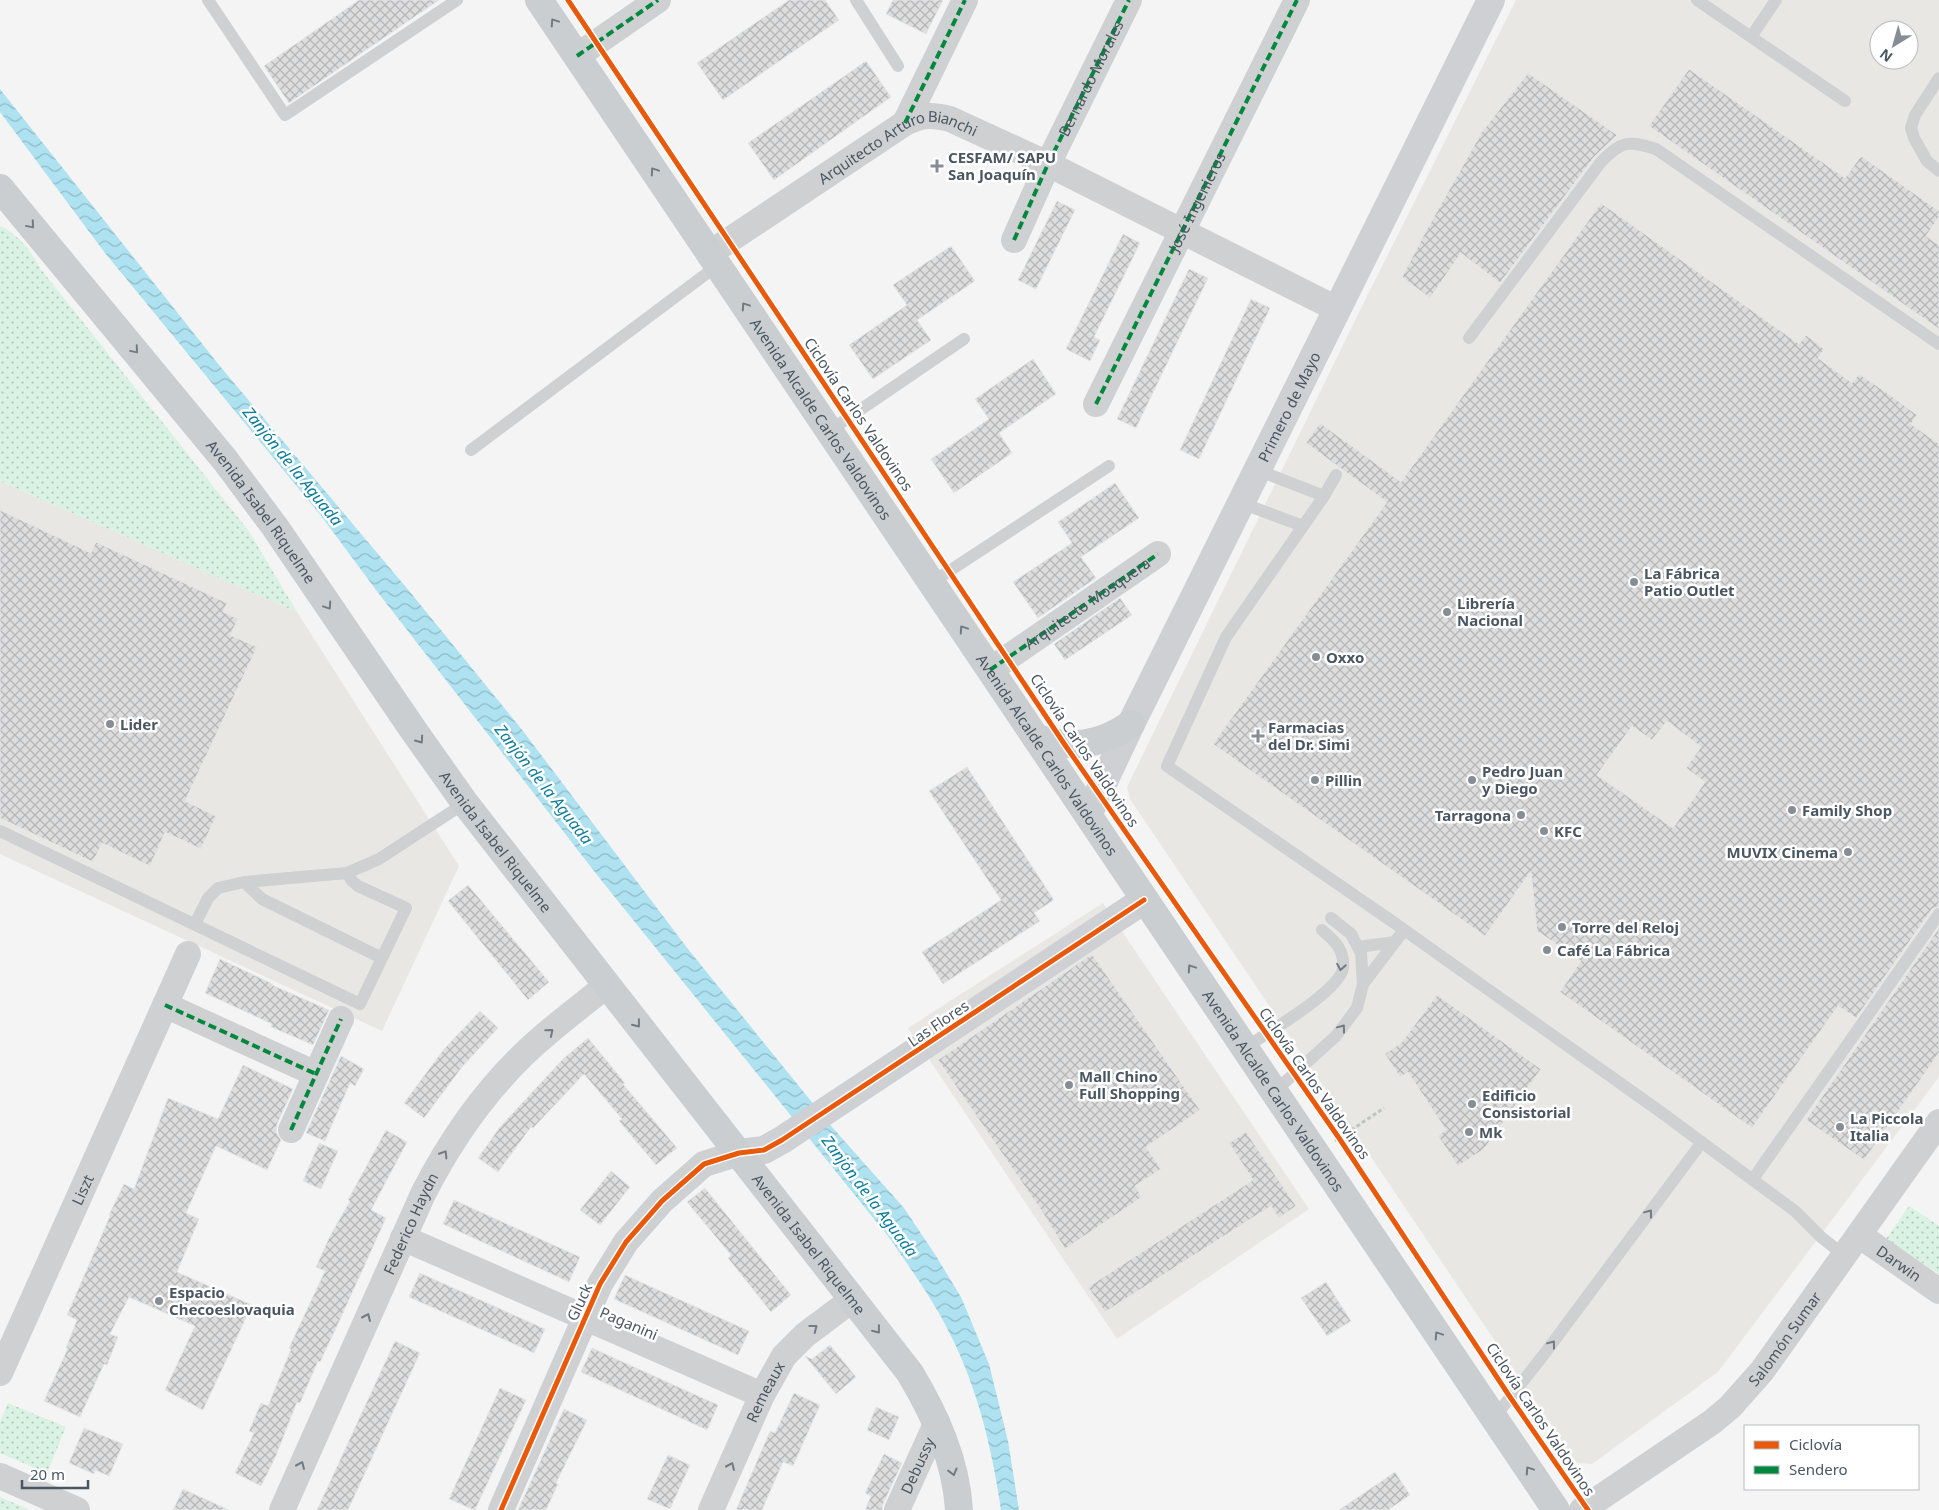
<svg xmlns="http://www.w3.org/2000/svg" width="1939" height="1510" font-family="'Noto Sans',sans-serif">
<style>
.commercial{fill:#e8e7e3;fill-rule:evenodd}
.green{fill:url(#green-dots)}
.water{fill:url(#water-waves)}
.building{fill:url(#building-cross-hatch);stroke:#e5e6e7;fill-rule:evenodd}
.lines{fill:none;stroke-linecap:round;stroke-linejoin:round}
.path{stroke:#bcc7c4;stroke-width:3;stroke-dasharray:4 2.5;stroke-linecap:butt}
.lane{stroke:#ced0d2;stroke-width:12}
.street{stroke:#ced0d2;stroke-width:26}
.secondary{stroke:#ced0d4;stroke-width:28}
.primary{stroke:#caced1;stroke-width:28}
.quiet{stroke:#00873e;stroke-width:4;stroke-dasharray:8 4;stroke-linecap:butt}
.cycleway-casing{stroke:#fff;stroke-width:8}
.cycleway{stroke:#e8590c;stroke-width:5}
.oneway{stroke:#707a83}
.oneway2{stroke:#727b83}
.poi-dot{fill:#868d94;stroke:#fff;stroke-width:2}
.labels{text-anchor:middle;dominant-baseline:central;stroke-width:5;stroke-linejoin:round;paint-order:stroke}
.street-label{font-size:15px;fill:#4a5661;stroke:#fff}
.poi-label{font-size:15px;font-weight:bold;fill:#4a5661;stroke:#fff;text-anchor:start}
.water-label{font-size:16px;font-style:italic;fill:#0c7c9b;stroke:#fff}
</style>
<defs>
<pattern id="green-dots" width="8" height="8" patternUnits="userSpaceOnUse" patternTransform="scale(1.25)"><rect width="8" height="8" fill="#d9f2e3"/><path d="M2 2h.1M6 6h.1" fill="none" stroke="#b2c7bb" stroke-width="1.8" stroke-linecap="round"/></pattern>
<pattern id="water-waves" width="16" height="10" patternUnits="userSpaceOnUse" patternTransform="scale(1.25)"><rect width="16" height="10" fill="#aee2f0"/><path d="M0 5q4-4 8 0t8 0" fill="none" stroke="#90bac6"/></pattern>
<pattern id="building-cross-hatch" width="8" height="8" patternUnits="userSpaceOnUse" patternTransform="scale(1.25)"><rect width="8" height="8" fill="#ddddde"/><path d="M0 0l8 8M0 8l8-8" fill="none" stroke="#b5b6b7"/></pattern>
</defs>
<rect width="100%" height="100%" fill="#f4f4f4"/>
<path class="commercial" d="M1516,0H1939V1077L1718,1372L1592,1464L1577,1463L1130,799L1127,787L1366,298ZM1879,30H1909V60H1879Z
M0,481L297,612L459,866L382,1031L0,854Z
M1103,903L1309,1209L1117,1339L908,1028Z"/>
<path class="green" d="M0,226C17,233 32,252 40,268L248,530L297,612L0,481Z
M1909,1206L1939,1226V1274L1886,1239Z
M8,1403L66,1427L47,1473L0,1453V1422Z
M0,1497L28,1509L27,1510H0Z"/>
<path class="water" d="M0,89L219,365L410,592L523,731L688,949L832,1127L904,1208L936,1256L961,1297L989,1364L1008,1441L1019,1510H1001C992,1449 978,1389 950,1334C934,1301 912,1271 891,1240L601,880L376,590L322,517L105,253L0,112Z"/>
<path class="building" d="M359,0H439L289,103L264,66Z
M789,0H825L839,20L723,100L697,63Z
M893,0H943L926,34L886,14Z
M866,61L891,97L774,180L748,143Z
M1689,69L1845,178L1861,156L1939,211V217L1926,236L1939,245V329L1649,126Z
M1528,73L1617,135L1594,157L1500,283L1461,253L1430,298L1402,277L1427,229L1482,132Z
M1057,201L1075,210L1036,289L1018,280Z
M1601,203L1799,344L1806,335L1824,349L1818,358L1852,383L1859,374L1890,395L1917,415L1911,424L1939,444V906L1932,909L1856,1018L1838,1006L1752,1128L1560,992L1581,961L1537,931L1531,871L1485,936L1213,744L1387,502L1306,443L1320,423L1401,482ZM1667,721L1701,747L1686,768L1705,782L1673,828L1597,775L1632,726L1652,740Z
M1123,234L1140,243L1094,337L1100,340L1090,361L1066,349Z
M951,246L975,281L917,320L931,340L873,379L849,345L907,305L893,285Z
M1189,269L1208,278L1136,428L1117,419Z
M1251,299L1270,308L1199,459L1180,450Z
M1033,359L1056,394L999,433L1012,453L954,493L931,459L989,419L975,399Z
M1115,483L1139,518L1081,557L1096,578L1038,618L1013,582L1072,543L1058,522Z
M0,510L91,553L96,542L227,603L223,612L238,619L230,635L257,647L185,801L216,816L201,849L165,832L150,866L102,843L93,862L0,818Z
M1120,598L1132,615L1065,660L1054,644Z
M967,767L1054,900L1034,913L1040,921L943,984L922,952L1001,900L929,791Z
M468,885L549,982L528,1000L448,901Z
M1939,928V1053L1864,1160L1806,1120Z
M1092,954L1200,1110L1146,1147L1161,1169L1135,1186L1142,1197L1065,1249L1045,1216L938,1060Z
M220,959L273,984L272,985L329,1010L313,1045L271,1027L272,1024L205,993Z
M1437,995L1541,1069L1484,1149L1458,1166L1438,1136L1446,1130L1408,1072L1400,1077L1385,1054L1402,1042Z
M480,1011L498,1028L462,1067L424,1118L404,1103L444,1049Z
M588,1038L625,1083L623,1084L677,1148L656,1165L619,1121L622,1119L584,1074L533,1128L531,1127L498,1172L478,1158L500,1127L563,1059Z
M341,1056L364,1069L355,1086L350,1083L325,1141L306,1133Z
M243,1065L293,1089L277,1124L276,1132L281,1140L267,1170L216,1146L186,1213L199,1219L177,1272L252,1305L203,1410L165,1390L195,1326L129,1297L110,1334L118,1337L107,1365L104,1364L80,1417L44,1401L68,1348H66L77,1320L67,1315L110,1216L109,1215L124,1184L134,1189L168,1098L218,1119Z
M386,1130L407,1142L371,1210L386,1218L338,1324L320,1362L318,1361L300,1403L297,1402L275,1458L261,1486L235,1473L254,1433L249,1431L261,1403L268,1406L291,1349L289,1348L325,1271L316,1267L330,1236L350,1201L348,1200Z
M1246,1132L1296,1206L1279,1218L1271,1206L1105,1312L1088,1287L1253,1180L1229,1143Z
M319,1143L338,1151L321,1189L303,1181Z
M611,1171L630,1187L600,1225L580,1210Z
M705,1188L791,1295L771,1312L728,1258L731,1255L687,1202Z
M454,1200L580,1257L569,1282L443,1224Z
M420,1273L545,1329L534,1353L409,1297Z
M625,1275L749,1331L738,1355L614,1299Z
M1326,1282L1351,1321L1327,1336L1301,1298Z
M395,1341L420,1353L348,1510H317Z
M830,1345L856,1377L836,1394L805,1356L812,1359Z
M592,1348L718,1405L707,1430L581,1372Z
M500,1388L526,1400L475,1510H474L449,1499Z
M794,1393L820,1405L793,1466L783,1462L762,1510H736L770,1431L775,1433Z
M876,1407L899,1417L889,1440L867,1430Z
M564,1409L587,1420L556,1483L558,1484L546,1510H518Z
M84,1428L123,1444L109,1476L95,1470L94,1474L69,1463Z
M884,1454L902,1463L883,1504L882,1510H865L871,1496L865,1493Z
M668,1455L690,1465L670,1509L647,1499Z
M1395,1472L1410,1495L1388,1510H1339Z
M183,1489L229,1510H173Z"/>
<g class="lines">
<path class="path" d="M1335,1141L1384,1108"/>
<path class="lane" d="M208,0L285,115L457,0
M856,0L898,66
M1697,0L1845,101
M1751,37L1776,0
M1939,78L1915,115L1911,128L1914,138L1927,161L1939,171
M1469,338L1601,162C1622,141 1627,140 1656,149L1939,344
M829,431L964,339
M471,450L718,265
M1257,470L1324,496
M1336,475L1324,496L1226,637L1167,766L1393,922L1658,1110L1795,1211L1821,1237L1845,1256
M1241,503L1303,526
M931,583L1109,466
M0,831L360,1004L406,908L358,886L352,881L347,873
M244,882L262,899L382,958
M195,924L208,898L218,888L244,882L347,873L379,859L465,803
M1358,947L1395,942
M1363,984L1404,930
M1245,1048C1265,1034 1340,991 1343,968C1345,950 1334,940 1322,930
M1274,1092L1336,1036L1357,1008L1363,984L1361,953L1351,934L1331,918
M1753,1179L1939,914
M1494,1418L1545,1353L1702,1142"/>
<g class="street">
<path d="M577,56L658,0"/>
<path d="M905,123L965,0"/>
<path id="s1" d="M1014,240L1048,164L1129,0"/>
<path id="s2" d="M710,253L905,123C922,115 932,114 950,119L1048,164L1337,309"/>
<path id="s3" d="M1096,404L1297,0"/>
<path d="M990,670L1158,554"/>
<path d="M165,1005L316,1074"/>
<path d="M291,1130L341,1019"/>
<path id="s4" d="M1859,1235L1939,1291"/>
<path d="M403,1238L762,1395"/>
<path id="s5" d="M0,1373L188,954"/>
<path d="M0,1476L77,1510"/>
<path id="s6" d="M282,1510L423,1194C449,1143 481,1096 522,1056C548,1030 579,1008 607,985"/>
<path d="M501,1510L600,1284L626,1242L662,1201L704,1164L739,1153"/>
<path id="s7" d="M711,1510L762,1395L784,1356L805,1335L853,1299"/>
<path id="s8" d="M897,1510L937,1422"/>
<path id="s9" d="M1582,1510L1712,1422L1730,1407L1762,1371L1939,1122"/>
</g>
<g class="secondary">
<path id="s10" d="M1088,815L1131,724L1491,0"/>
<path d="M739,1153L764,1150L782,1140L1144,900"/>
</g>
<g class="primary">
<path id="s11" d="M539,0L1556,1510"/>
<path id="s12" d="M0,188L225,460L275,527L414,731L465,803L910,1373C935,1415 956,1460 959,1510"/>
<path d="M1036,738C1072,749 1099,746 1131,724"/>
</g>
<g class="quiet">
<path d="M577,56L658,0"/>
<path d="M905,123L965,0"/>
<path d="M1014,240L1048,164L1129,0"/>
<path d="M1096,404L1297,0"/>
<path id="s13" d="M990,670L1158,554"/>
<path d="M165,1005L316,1074"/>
<path d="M291,1130L341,1019"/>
</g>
<defs>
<path id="cycleway" d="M568,0L1065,745L1339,1138L1510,1397L1588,1510
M501,1510L600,1284L626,1242L662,1201L704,1164L739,1153L764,1150L782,1140L1144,900"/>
</defs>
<use href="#cycleway" class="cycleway-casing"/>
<use href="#cycleway" class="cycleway"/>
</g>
<defs><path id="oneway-chevron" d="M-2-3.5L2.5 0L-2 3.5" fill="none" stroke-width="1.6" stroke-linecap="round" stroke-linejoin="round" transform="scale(1.25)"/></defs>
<g class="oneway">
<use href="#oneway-chevron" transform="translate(554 22) rotate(-124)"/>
<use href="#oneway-chevron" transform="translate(654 171) rotate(-124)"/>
<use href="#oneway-chevron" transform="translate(31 225) rotate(50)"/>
<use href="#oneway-chevron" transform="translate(745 306) rotate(-124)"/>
<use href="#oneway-chevron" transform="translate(135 350) rotate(50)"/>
<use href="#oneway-chevron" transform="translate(328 606) rotate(56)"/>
<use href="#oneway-chevron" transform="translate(963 629) rotate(-124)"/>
<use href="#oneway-chevron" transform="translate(420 740) rotate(55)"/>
<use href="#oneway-chevron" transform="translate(1191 968) rotate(-124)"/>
<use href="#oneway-chevron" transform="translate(637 1024) rotate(52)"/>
<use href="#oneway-chevron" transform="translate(877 1330) rotate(52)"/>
<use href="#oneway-chevron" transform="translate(1438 1335) rotate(-124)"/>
<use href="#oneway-chevron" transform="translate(1529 1470) rotate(-124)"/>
<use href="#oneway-chevron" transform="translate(953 1472) rotate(76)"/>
</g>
<g class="oneway2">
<use href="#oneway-chevron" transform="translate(1341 967) rotate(100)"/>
<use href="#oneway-chevron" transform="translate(1342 1028) rotate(-53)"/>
<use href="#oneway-chevron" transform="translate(550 1032) rotate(-40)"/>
<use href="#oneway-chevron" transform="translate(444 1154) rotate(-58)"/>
<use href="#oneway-chevron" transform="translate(1649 1213) rotate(-53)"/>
<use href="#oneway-chevron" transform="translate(367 1317) rotate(-66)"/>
<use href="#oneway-chevron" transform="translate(814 1328) rotate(-38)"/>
<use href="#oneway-chevron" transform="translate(1552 1344) rotate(-53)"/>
<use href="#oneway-chevron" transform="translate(301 1465) rotate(-66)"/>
<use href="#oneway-chevron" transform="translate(731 1466) rotate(-66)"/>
</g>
<g class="poi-dot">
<path d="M934.5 158.5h5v5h5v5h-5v5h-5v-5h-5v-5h5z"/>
<circle cx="1634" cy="582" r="5"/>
<circle cx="1447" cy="612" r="5"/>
<circle cx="1316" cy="657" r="5"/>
<circle cx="110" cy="724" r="5"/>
<path d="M1255.5 728.5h5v5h5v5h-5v5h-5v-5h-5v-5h5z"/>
<circle cx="1315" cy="780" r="5"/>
<circle cx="1472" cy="780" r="5"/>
<circle cx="1792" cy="810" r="5"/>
<circle cx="1521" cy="815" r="5"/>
<circle cx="1544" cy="831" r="5"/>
<circle cx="1848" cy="852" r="5"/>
<circle cx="1562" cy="927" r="5"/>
<circle cx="1547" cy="950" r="5"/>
<circle cx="1069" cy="1085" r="5"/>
<circle cx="1472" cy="1104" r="5"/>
<circle cx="1840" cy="1127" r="5"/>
<circle cx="1469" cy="1132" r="5"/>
<circle cx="159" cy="1301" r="5"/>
</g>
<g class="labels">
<g class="street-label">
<text stroke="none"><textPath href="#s1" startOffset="179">Bernardo Morales</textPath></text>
<text stroke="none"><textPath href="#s2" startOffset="221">Arquitecto Arturo Bianchi</textPath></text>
<text stroke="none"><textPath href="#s3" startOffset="226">José Ingenieros</textPath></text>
<text stroke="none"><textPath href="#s10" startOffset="455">Primero de Mayo</textPath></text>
<text transform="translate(859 414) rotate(56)">Ciclovía Carlos Valdovinos</text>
<text stroke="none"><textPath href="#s11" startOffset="505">Avenida Alcalde Carlos Valdovinos</textPath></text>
<text stroke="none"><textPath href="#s12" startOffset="416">Avenida Isabel Riquelme</textPath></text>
<text stroke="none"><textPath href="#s13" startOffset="118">Arquitecto Mosquera</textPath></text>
<text transform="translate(1085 750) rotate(56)">Ciclovía Carlos Valdovinos</text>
<text stroke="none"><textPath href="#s11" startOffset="910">Avenida Alcalde Carlos Valdovinos</textPath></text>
<text stroke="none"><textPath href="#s12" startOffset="821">Avenida Isabel Riquelme</textPath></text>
<text transform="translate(938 1023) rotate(-34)">Las Flores</text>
<text transform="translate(1315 1083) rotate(55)">Ciclovía Carlos Valdovinos</text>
<text stroke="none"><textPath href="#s11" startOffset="1315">Avenida Alcalde Carlos Valdovinos</textPath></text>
<text stroke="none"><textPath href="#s5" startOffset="201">Liszt</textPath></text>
<text stroke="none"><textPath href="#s6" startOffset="314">Federico Haydn</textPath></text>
<text stroke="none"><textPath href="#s12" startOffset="1331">Avenida Isabel Riquelme</textPath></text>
<text stroke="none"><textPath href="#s4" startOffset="49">Darwin</textPath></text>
<text transform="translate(579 1302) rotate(-65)">Gluck</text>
<text transform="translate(629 1323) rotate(23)">Paganini</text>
<text stroke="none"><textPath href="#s9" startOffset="268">Salomón Sumar</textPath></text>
<text stroke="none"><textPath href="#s7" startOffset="130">Remeaux</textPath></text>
<text transform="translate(1541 1419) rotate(56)">Ciclovía Carlos Valdovinos</text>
<text stroke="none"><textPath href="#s8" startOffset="49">Debussy</textPath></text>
</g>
<g class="poi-label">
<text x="948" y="157">CESFAM/ SAPU<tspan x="948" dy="17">San Joaquín</tspan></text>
<text x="1644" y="573">La Fábrica<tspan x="1644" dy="17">Patio Outlet</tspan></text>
<text x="1457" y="603">Librería<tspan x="1457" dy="17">Nacional</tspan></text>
<text x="1326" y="657">Oxxo</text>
<text x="120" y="724">Lider</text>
<text x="1268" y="727">Farmacias<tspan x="1268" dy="17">del Dr. Simi</tspan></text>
<text x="1482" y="771">Pedro Juan<tspan x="1482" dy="17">y Diego</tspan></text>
<text x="1325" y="780">Pillin</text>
<text x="1802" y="810">Family Shop</text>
<text x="1511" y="815" text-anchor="end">Tarragona</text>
<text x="1554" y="831">KFC</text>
<text x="1838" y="852" text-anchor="end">MUVIX Cinema</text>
<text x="1572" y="927">Torre del Reloj</text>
<text x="1557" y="950">Café La Fábrica</text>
<text x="1079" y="1076">Mall Chino<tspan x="1079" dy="17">Full Shopping</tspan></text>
<text x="1482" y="1095">Edificio<tspan x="1482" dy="17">Consistorial</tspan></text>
<text x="1850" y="1118">La Piccola<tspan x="1850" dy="17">Italia</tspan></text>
<text x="1479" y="1132">Mk</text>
<text x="169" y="1292">Espacio<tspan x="169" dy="17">Checoeslovaquia</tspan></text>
</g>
<g class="water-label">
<text transform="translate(293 466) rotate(51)">Zanjón de la Aguada</text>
<text transform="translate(544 784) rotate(52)">Zanjón de la Aguada</text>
<text transform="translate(870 1196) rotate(53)">Zanjón de la Aguada</text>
</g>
</g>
<rect x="1744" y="1425" width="175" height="65" fill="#ffffff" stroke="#b7bbc0"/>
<rect x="1754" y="1441" width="25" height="8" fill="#e8590c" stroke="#b7bbc0"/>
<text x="1789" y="1450" font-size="15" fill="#4a5661">Ciclovía</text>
<rect x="1754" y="1466" width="25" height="8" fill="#00873e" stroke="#b7bbc0"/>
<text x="1789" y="1475" font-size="15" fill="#4a5661">Sendero</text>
<g transform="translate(1894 45) rotate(217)"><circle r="24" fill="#ffffff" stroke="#b7bbc0"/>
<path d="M0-4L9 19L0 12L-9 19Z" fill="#868d94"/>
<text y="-8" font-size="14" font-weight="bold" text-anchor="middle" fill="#4a5661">N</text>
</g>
<path d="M22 1480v8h66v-8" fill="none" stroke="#4a5661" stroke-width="2.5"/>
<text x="30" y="1480" font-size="15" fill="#4a5661" stroke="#ffffff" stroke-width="4" paint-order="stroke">20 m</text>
</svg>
